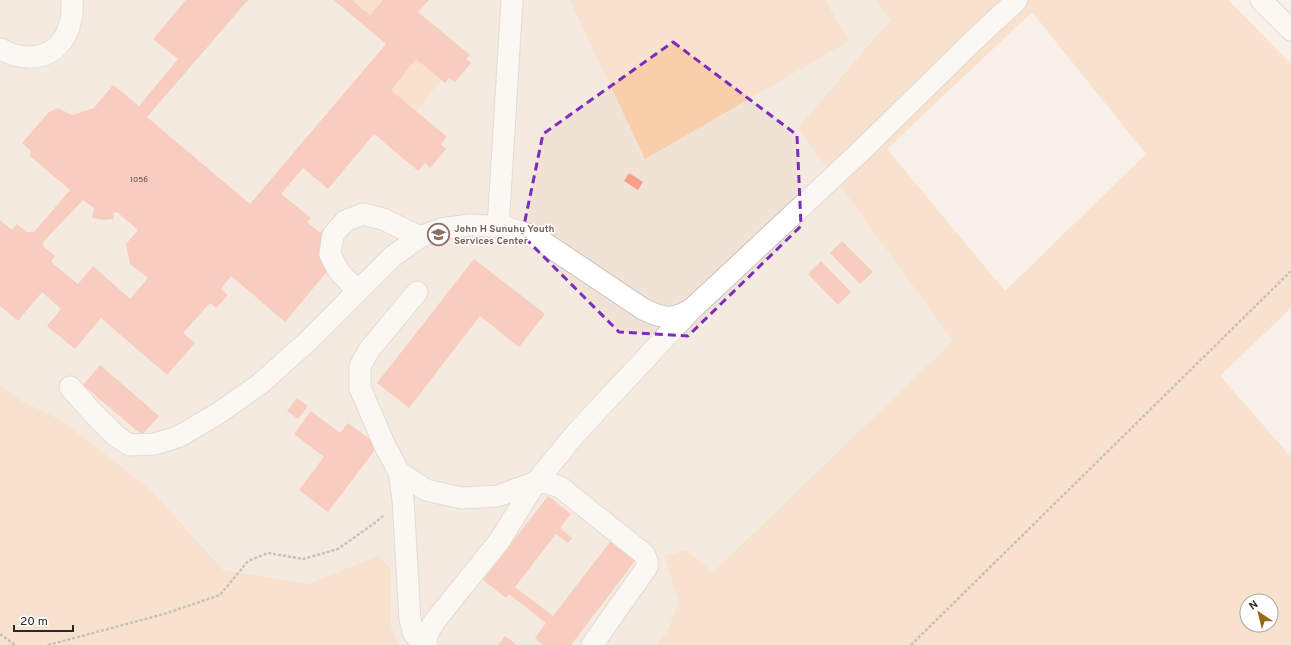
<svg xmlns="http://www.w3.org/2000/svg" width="1291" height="645" font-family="Overpass,sans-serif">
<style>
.built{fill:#f1e2d6}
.green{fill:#f8ceab;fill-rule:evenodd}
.building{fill:#f8a089;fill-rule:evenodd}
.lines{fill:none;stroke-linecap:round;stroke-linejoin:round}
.minor-casing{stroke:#c9c1bb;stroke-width:23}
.path{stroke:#8b8681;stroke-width:2.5;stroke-dasharray:3 2;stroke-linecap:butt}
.minor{stroke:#fff;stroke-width:21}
.marked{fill:none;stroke:#7b2cbf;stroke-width:3;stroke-dasharray:8 5;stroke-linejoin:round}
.labels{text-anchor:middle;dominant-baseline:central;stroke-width:3;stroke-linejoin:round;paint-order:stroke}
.number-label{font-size:8px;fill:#5e463e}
.education-label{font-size:10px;font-weight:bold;fill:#785e54;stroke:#fff;text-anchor:start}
</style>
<rect width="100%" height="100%" fill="#f8f0e9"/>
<path class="built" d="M0,0H876L890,20L798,128L953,341L713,572L686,550L679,602L667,632L656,645H399L390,628L391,568L378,556L308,584L223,570L152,491L62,422L20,400L0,384Z"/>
<path class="green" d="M352,0H383L370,15Z
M570,0H825L849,41L645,159Z
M876,0H1228L1291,64V308L1220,376L1291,457V645H656L667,632L679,602L664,556L686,550L713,572L953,341L798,128L890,20ZM1032,12L1146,154L1005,291L887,149ZM1247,601H1271V625H1247Z
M416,59L441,80L416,111L391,90Z
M0,384L20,400L62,421L152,491L223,570L308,584L378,556L391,568V628L399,645H0Z"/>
<path class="building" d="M186,0H248L147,117L250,204L386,44L334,0H352L370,15L383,0H429L418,12L470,55L466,59L471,63L455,82L449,78L445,83L416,59L391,90L447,137L441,144L446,149L430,168L425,163L418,171L374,134L328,189L303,168L281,194L311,218L307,222L320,233L330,221L343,233L338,239L340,264L325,274L285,322L231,276L221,289L228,295L216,308L210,303L183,333L195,343L167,375L101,318L75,349L47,326L61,309L42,292L18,321L0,306V220L12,230L17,224L26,232H34L70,190L30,156L31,151L22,143L49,112L58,108L72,115L94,108L113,85L139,106L178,59L153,39ZM83,200L94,208L92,218L103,220L114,219L113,213L117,212L138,230L126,244L130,264L148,278L130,299L93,266L78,284L51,262L55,256L43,246L44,241Z
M629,173L643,182L638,190L624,181Z
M842,241L873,272L860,284L830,253Z
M474,259L545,314L519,347L480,316L409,408L377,383Z
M821,261L851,292L838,305L808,274Z
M100,365L159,416L142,435L83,385Z
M297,398L308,406L298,419L287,411Z
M311,411L340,433L348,423L371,440L375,450L328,512L299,490L324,457L294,434Z
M548,496L571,514L560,528L572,538L568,543L556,534L515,587L553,616L613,538L638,557L571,645H543L535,638L546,623L509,594L506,598L483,580Z
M505,636L517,645H498Z"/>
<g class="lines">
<defs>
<path id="minor" d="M1261,0L1291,30
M0,49C5,51 9,53 14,55C54,65 74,36 72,0
M498,227L512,0
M357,291L338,270L330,254L333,235L345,221L363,214L383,219L420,237
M417,292L369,350L360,366V388L385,446L399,472L426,490L462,498L498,496L536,482L548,483L560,487L644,554L647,561V567L592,645
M70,387L92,412L117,437L130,445L155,444L180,436L217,414L260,384L307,342L393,256L420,237L441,229L470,225L506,227L526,234L540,240L643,309C663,319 674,321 693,308L862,150L973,41L1017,0
M399,472L403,499L410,619L413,632L423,645
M427,645L425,639L434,622L500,540L536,482L577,432L690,311"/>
</defs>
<use href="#minor" class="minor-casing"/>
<path class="path" d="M0,634L15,645
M48,645L164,614L220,595L248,561L268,553L303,559L338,549L376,522L384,515
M911,645L1291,271"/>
<use href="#minor" class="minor"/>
</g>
<path d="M0 0H1291V645H0ZM673,42L797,135L801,226L688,336L619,332L522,235L543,134Z" fill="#f8f0e9" fill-opacity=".55" fill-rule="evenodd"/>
<path class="marked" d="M673,42L797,135L801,226L688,336L619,332L522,235L543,134Z"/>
<defs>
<symbol id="school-ring" viewBox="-11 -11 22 22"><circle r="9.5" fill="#fff" stroke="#8d6e63" stroke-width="1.5"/><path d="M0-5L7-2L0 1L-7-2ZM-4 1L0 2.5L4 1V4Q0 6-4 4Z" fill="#8d6e63"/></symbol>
</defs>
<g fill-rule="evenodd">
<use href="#school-ring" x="426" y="222" width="25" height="25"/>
</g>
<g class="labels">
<g class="number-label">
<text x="139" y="180">1056</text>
</g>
<g class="education-label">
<text x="454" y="229">John H Sunuhu Youth<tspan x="454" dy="12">Services Center</tspan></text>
</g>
</g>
<g transform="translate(1259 613) rotate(325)"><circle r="19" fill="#ffffff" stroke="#aaa9a8"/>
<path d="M0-3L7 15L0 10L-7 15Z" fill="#966917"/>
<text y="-6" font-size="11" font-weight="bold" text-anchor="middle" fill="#2b2825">N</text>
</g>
<path d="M14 625v6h59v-6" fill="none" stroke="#2b2825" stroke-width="2"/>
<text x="20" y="625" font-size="12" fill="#2b2825" stroke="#ffffff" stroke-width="3" paint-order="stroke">20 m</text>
</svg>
